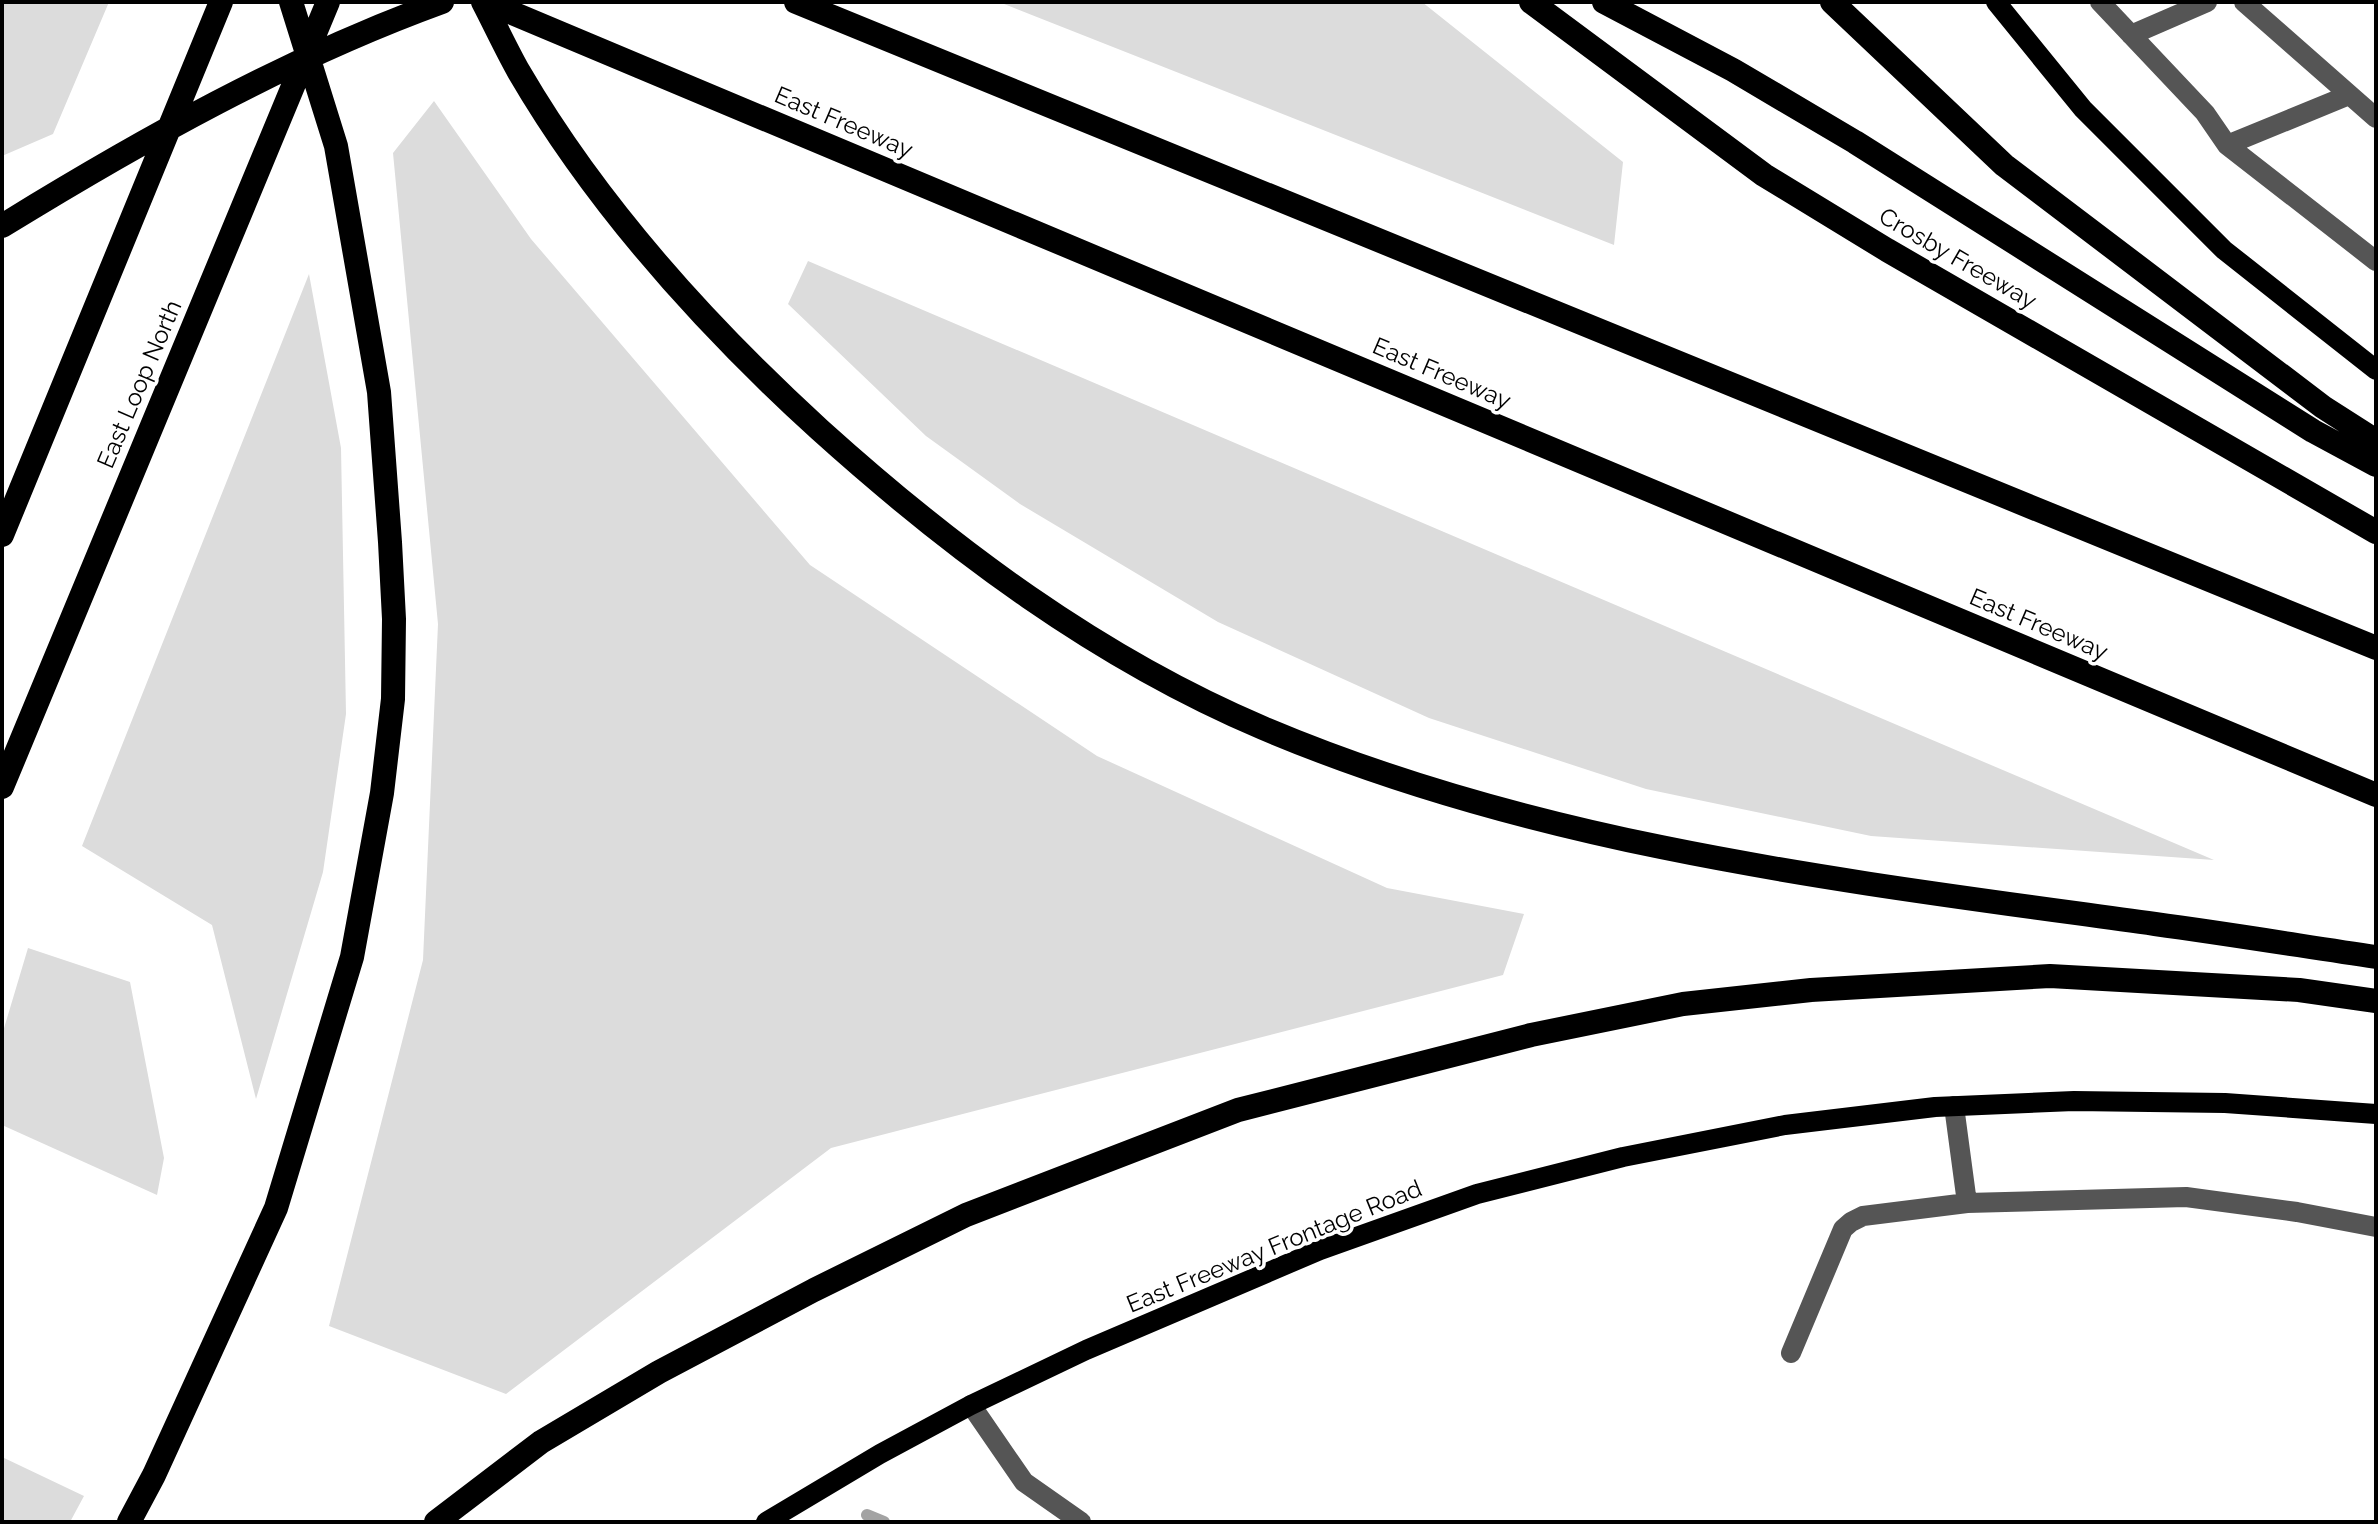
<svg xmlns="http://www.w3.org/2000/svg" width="2378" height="1524" font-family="Raleway,sans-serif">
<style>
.green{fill:#dcdcdc}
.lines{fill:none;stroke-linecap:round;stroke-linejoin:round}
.stream{stroke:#a3a3a3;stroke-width:12}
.minor{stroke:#555;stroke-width:20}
.major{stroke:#000;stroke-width:20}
.highway{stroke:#000;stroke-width:24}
.labels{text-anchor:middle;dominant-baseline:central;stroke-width:7;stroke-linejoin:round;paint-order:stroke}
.street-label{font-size:24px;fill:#000;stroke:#fff}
</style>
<rect width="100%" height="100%" fill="#fff"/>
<path class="green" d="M2,2H109L53,134L2,156Z
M999,2H1422L1623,162L1614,245Z
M434,101L531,239L810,565L1097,756L1387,888L1524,914L1503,975L831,1148L506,1394L329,1326L423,960L438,624L393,153Z
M808,261L2214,860L1871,836L1646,789L1429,718L1218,622L1020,504L926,436L788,304Z
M309,274L341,448L346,714L323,872L256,1099L212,925L82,846Z
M28,948L130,982L164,1158L157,1195L2,1125V1035Z
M2,1457L84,1496L70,1522H2Z"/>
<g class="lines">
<path class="stream" d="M867,1515L884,1522"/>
<path class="minor" d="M2100,2L2205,113L2227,145L2376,261
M2244,2L2376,118
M2131,35L2207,2
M2227,145L2349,95
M1954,1106L1967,1203L2186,1197L2297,1212L2376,1227
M1791,1353L1843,1229L1851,1222L1863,1216L1967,1203
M971,1405L1024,1482L1081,1522"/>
<path class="major" d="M1996,2L2083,109L2224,250L2376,370
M766,1522L880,1454L971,1405L1086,1350L1320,1250L1477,1194L1623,1157L1785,1125L1935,1107L2074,1101L2225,1103L2376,1114"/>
<path class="highway" d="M483,2C495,25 506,49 519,72C596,204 707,327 820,430C952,549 1098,658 1263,728C1546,848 1853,882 2155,924C2229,934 2302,946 2376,957
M486,2L2376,795
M796,2L2376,648
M1531,2L1764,175L1887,250L2376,532
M1604,2L1733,70L1855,142L2313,431L2376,465
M1832,2L2004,165L2323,407L2376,441
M2,226C142,140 288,58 442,2
M2,535L221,2
M2,787L328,2
M129,1522L154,1475L276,1208L352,957L382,793L393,699L394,619L390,542L379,392L336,146L291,2
M436,1522L541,1442L659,1372L814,1290L966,1215L1238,1110L1531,1035L1683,1004L1811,990L2050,976L2299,990L2376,1001"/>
</g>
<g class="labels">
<g class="street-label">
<text transform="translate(844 122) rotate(23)">East Freeway</text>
<text transform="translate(1958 258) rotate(30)">Crosby Freeway</text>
<text transform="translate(1442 373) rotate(23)">East Freeway</text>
<text transform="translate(139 384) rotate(-67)">East Loop North</text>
<text transform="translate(2039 624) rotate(23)">East Freeway</text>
<text transform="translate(1274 1246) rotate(-22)">East Freeway Frontage Road</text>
</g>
</g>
<rect width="2378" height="1524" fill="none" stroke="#000000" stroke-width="8"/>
</svg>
